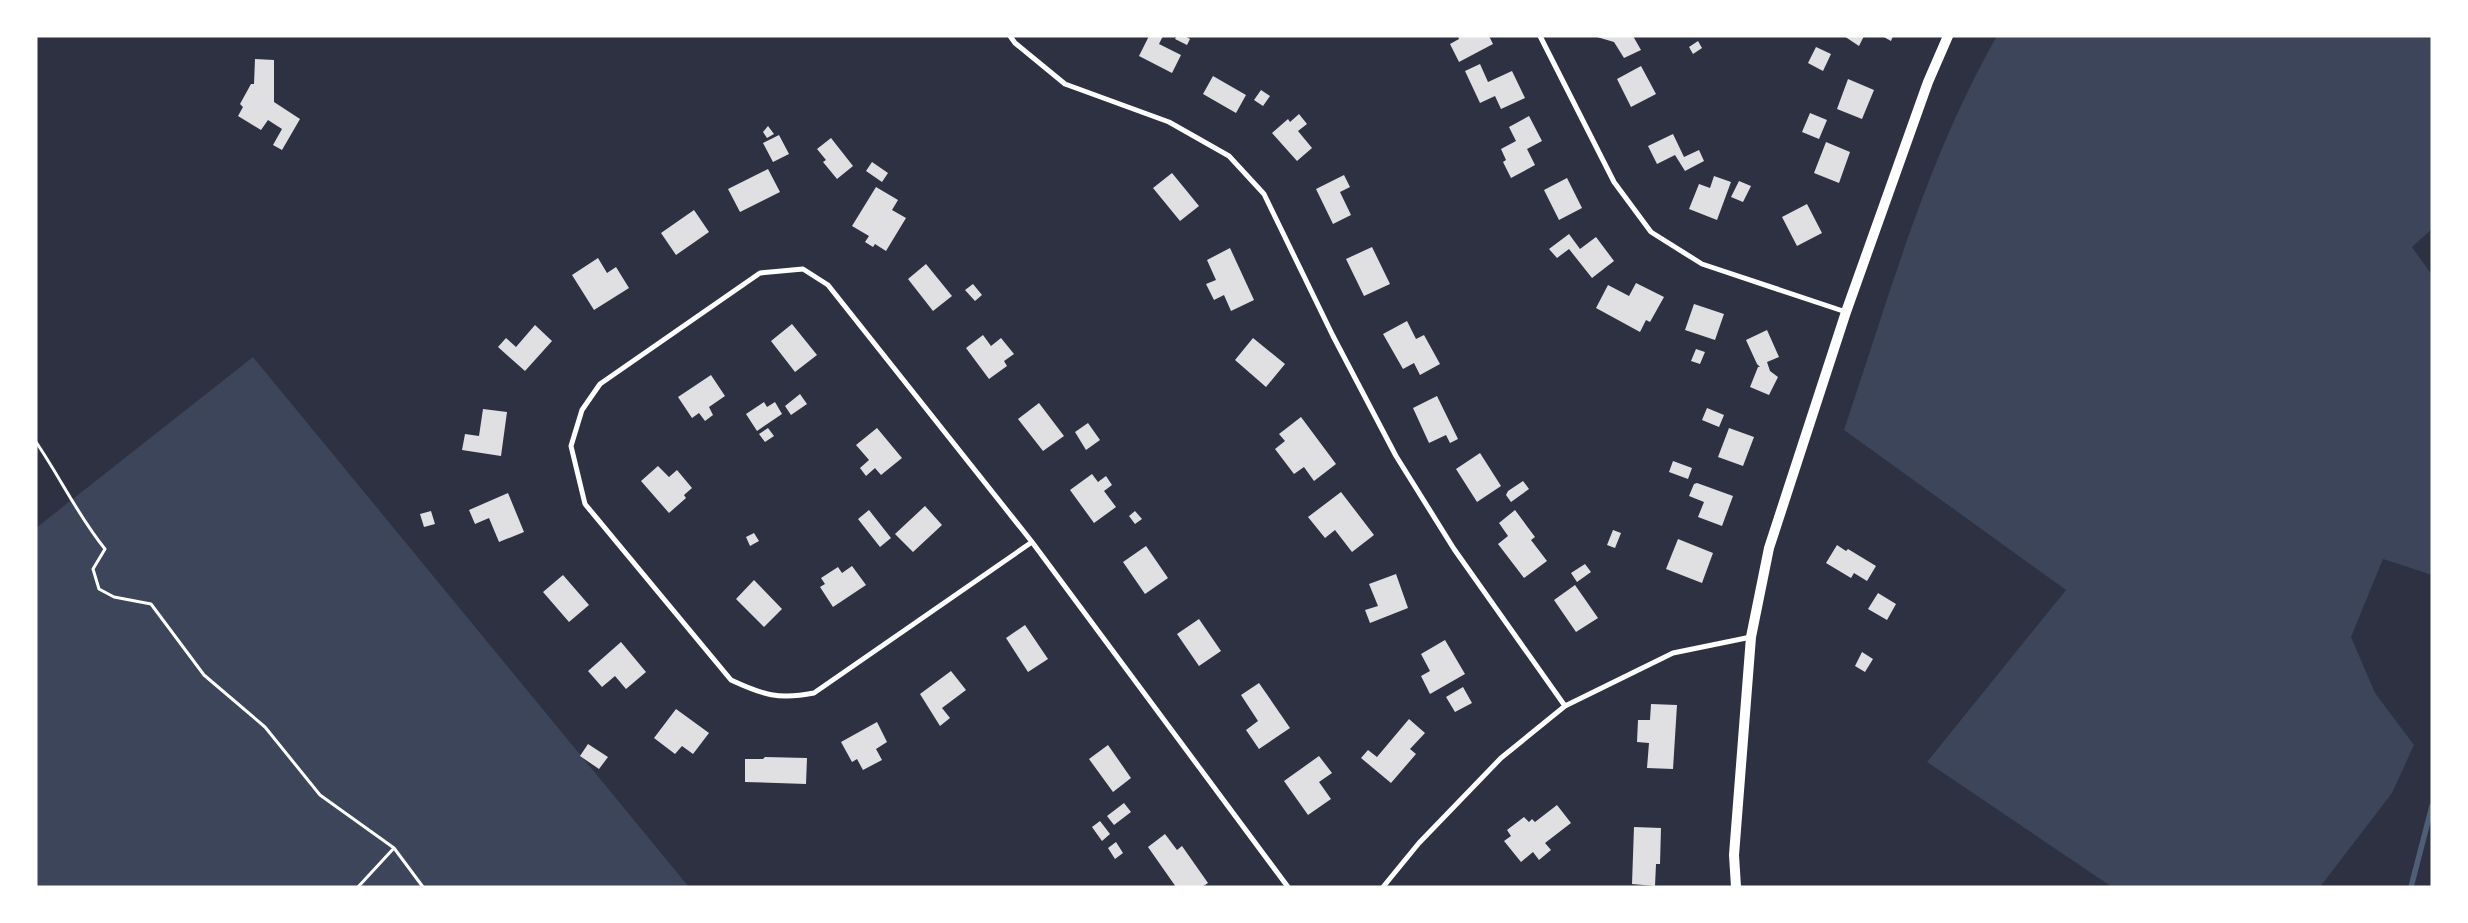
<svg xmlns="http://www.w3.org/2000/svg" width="2468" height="923" font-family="'Fira Sans Condensed',sans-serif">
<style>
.green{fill:#3c4559}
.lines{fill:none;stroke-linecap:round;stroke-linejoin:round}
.stream{stroke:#4f5d75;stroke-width:5.5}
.building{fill:#e0e0e3}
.path{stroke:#fff;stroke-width:3}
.minor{stroke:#fff;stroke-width:5}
.secondary{stroke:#fff;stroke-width:10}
</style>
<rect width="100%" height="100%" fill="#2d3142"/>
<path class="green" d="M1997,36H2432V229L2412,247L2432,275V575L2383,559L2351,637L2375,693L2414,745L2392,793L2320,887H2112L1927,762L2066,590L1844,430C1889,297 1927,158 1997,36Z
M253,357L689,887H36V528Z"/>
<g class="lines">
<path class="stream" d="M2411,887L2432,806"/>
</g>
<path class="building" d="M1149,36H1163L1159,44L1181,55L1172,73L1139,56Z
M1177,36H1185L1190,39L1187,45L1175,39Z
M1458,36H1489L1493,44L1459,62L1450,44L1459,39Z
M1633,36L1641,50L1624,58L1614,42L1597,37Z
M1844,36H1864L1859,46Z
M1882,36H1893L1891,41Z
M1698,41L1702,48L1693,54L1689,47Z
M1816,47L1831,54L1823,71L1808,63Z
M255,59L274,60V102L300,119L282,150L273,145L282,129L268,120L261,130L238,116L243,107L240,104L251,84H254Z
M1480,64L1488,82L1512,71L1525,98L1501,109L1495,96L1480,103L1465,71Z
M1641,66L1656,94L1631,107L1617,79Z
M1213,76L1246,95L1236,113L1203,94Z
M1848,79L1874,90L1862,119L1837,109Z
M1261,90L1270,96L1263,106L1254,100Z
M1810,113L1827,120L1819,139L1802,132Z
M1299,114L1307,124L1298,131L1312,148L1297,161L1272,133L1288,119L1290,122Z
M1529,116L1542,141L1527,149L1535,165L1511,178L1503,162L1506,160L1501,149L1516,141L1509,127Z
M768,126L774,134L767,138L763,132Z
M1673,134L1684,157L1699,150L1704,161L1685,171L1675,155L1657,164L1648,146Z
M779,135L789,154L773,162L763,143Z
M831,138L853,166L837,179L823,162L826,160L817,149Z
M1826,142L1850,152L1839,183L1814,173Z
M872,162L888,173L882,182L866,171Z
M768,169L780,192L740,212L728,189Z
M1172,173L1199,206L1180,221L1153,188Z
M1344,175L1350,187L1340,192L1351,215L1333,224L1316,189Z
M1714,176L1731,182L1717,220L1689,209L1699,184L1710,188Z
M1567,178L1582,208L1559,220L1544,190Z
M1739,181L1751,186L1743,202L1731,197Z
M876,187L898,200L892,210L906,218L886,251L875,244L873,247L865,242L869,236L852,226Z
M1807,204L1822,233L1797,246L1782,217Z
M694,210L709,232L676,255L661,233Z
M1569,234L1580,249L1596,237L1614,261L1592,278L1569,249L1557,258L1549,249Z
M1372,247L1390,284L1364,296L1346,259Z
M1230,248L1254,300L1231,311L1224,295L1214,300L1206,284L1216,280L1207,260Z
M598,258L607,273L616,267L629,288L594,310L572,275Z
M926,264L952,296L933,311L908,279Z
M1636,283L1664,297L1650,322L1646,320L1640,332L1596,308L1608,285L1629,296Z
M973,284L982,295L975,301L965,290Z
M1694,304L1724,314L1715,340L1685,330Z
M1407,321L1416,339L1424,335L1440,364L1420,375L1414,363L1403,369L1383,334Z
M792,324L817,355L795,372L771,341Z
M535,325L552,341L525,371L498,347L506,338L516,347Z
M1767,330L1779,357L1767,362L1770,371L1778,377L1769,395L1750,387L1758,367H1760L1757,364L1746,340Z
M983,335L991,346L1001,338L1014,354L1004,361L1007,366L989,379L966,348Z
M1253,338L1285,364L1266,387L1235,360Z
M1696,349L1705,352L1700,364L1691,361Z
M711,375L725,396L709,407L713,415L705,421L699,413L692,418L678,397Z
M800,394L807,404L791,415L785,406Z
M1437,396L1458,439L1450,443L1446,435L1429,443L1413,408Z
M764,402L767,407L775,402L782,414L757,431L746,414Z
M1039,403L1064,436L1043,451L1018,419Z
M1707,408L1724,415L1719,427L1702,420Z
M483,409L507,412L501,456L462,450L465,434L479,436Z
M1301,417L1336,464L1314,481L1304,467L1294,474L1275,449L1285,441L1279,434Z
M1088,423L1100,440L1086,450L1075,432Z
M768,428L774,436L765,442L759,434Z
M877,428L902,458L881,475L875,468L866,476L860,468L869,460L856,445Z
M1729,428L1754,437L1743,466L1718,457Z
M1480,453L1501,486L1477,502L1456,469Z
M1673,461L1692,468L1688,479L1669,472Z
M658,466L669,477L677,470L692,488L684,495L686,498L669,513L641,481Z
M1092,474L1098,482L1106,476L1112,485L1104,491L1116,507L1094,523L1070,490Z
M1523,481L1529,489L1511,502L1506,495L1508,491Z
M1697,483L1733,496L1722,526L1698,517L1704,502L1689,496L1694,484Z
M1341,492L1374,535L1352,552L1335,530L1325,538L1308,517Z
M508,493L524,532L499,542L489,518L475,524L469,510Z
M925,506L942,525L913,552L895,534Z
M869,510L891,538L880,547L858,519Z
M1515,510L1535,537L1531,540L1547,561L1524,578L1498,544L1508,536L1499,523Z
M431,511L435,524L424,527L420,514Z
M1135,511L1142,519L1135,524L1129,516Z
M1613,530L1621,533L1615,548L1607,545Z
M754,533L759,541L750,546L746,537Z
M1678,539L1713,553L1702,583L1666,569Z
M1837,545L1846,551L1848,549L1876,566L1867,581L1854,573L1851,578L1826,563Z
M1146,546L1168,578L1145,594L1123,562Z
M1585,564L1591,572L1577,582L1571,573Z
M852,566L866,585L833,607L820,587L825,584L821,578L838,567L842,573Z
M1396,574L1408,608L1370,623L1365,610L1378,606L1369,584Z
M563,575L589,605L569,622L543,592Z
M754,580L782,609L764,627L736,599Z
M1575,585L1598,618L1576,632L1554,600Z
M1878,593L1896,604L1887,620L1868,609Z
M1199,619L1221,651L1199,666L1177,634Z
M1025,625L1048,659L1028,672L1006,638Z
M1445,640L1465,674L1430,694L1421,676L1430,671L1421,654Z
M621,642L646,672L626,689L615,676L602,687L588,671Z
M1862,652L1873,659L1865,672L1855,666Z
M951,671L966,690L942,708L950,718L940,726L920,694Z
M1259,683L1290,728L1259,749L1246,730L1258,721L1241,695Z
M1463,687L1472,703L1455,712L1446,697Z
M1651,704L1677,705L1673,769L1647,768L1649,743L1637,742L1638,720H1650Z
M676,709L709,733L693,754L682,746L675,754L654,738Z
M1409,719L1425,733L1410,749L1416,754L1391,783L1361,758L1368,750L1377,757Z
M877,722L887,742L876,749L882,760L863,770L857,759L852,762L841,742Z
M588,744L608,757L599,769L580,756Z
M1108,745L1131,778L1113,792L1089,759Z
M1319,756L1332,773L1319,782L1331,799L1308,815L1284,781Z
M765,757L807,758L806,784L745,782V759H763Z
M1124,803L1131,812L1114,825L1107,816Z
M1557,805L1571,823L1545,843L1551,850L1539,860L1533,852L1521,862L1504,841L1511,836L1507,830L1524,817L1529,822L1532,819L1535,822Z
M1100,821L1110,834L1102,841L1092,827Z
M1634,827L1661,828L1660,864H1656L1655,886L1632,884Z
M1165,834L1177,850L1182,846L1208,883L1202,887H1176L1148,847Z
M1116,842L1123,853L1115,859L1108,848Z"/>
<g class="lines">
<path class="path" d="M36,442C60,477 78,516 105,549L93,569L99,589L114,597L151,604L204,675L265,727L320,795L394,848L423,887
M358,887L394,848"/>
<path class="minor" d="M1010,36L1015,43L1065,84L1169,122L1229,156L1264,194L1333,336L1396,456L1454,549L1565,706
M1540,36L1614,182L1651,232L1702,264L1846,312
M803,269L828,285L1032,542L814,693C779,700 763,695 731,680L585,504L571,446L582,410L600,384L760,273Z
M1032,542L1288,887
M1383,887L1419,843L1501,758L1565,706L1673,653L1751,637"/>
<path class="secondary" d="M1736,887L1734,855L1751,637L1769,548L1846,312L1928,82L1948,36"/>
</g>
<rect width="2468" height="923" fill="none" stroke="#ffffff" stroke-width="75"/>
</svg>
